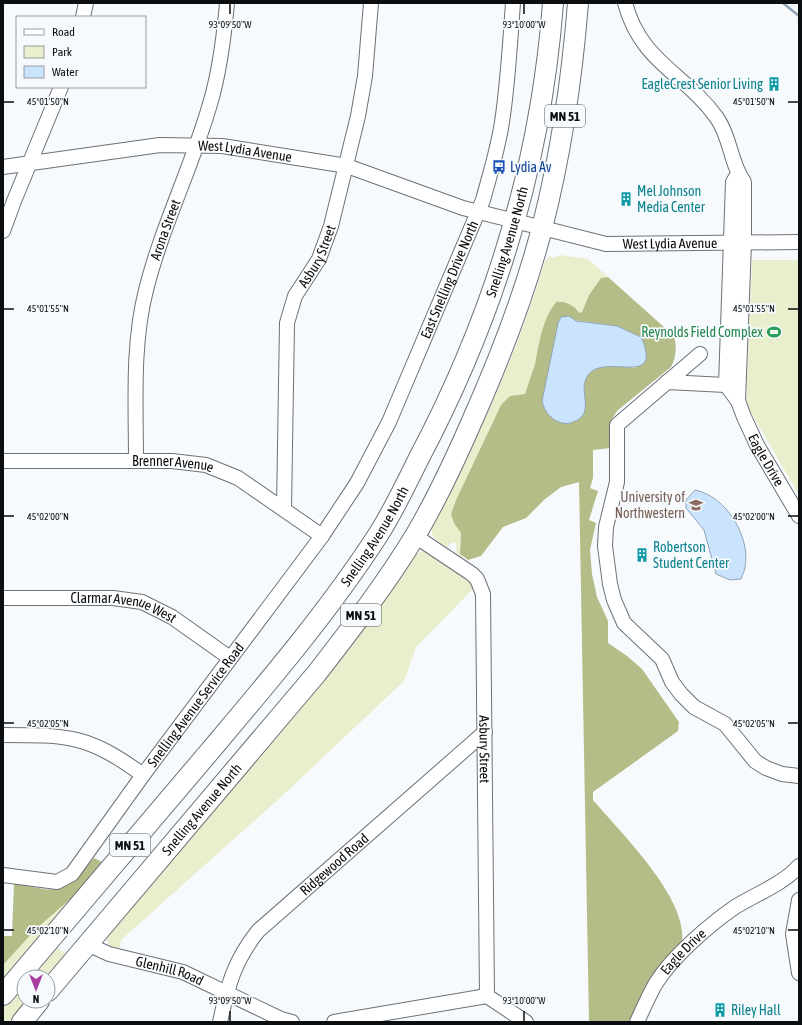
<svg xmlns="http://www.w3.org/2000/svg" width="802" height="1025" font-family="'Asap Condensed',sans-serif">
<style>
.green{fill:#e9efcd}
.forest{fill:#b4bd87;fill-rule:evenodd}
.water{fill:#cbe4fd;stroke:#91a4b6}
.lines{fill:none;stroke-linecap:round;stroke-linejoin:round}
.stream{stroke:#91a4b6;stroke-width:2.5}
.minor-casing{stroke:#6a7279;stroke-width:16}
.highway-casing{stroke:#6a7279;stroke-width:22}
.minor{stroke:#fff;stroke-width:14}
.highway{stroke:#fff;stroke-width:20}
.ticks{fill:none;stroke:#0b0e10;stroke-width:1.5}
.labels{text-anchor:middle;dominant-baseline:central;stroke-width:3.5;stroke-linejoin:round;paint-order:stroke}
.shield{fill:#f7fafd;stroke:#525557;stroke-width:1}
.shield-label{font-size:13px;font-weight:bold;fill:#0b0e10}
.culture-label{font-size:14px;fill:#0d838f;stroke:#f7fafd;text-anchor:start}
.street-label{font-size:14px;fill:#0b0e10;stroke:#f7fafd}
.transit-label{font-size:14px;fill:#164399;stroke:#f7fafd;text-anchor:start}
.leisure-label{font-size:14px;fill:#27864d;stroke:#f7fafd;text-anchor:end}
.education-label{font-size:14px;fill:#785e54;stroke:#f7fafd;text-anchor:end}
.ticks-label{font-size:10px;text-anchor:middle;fill:#0b0e10;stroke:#f7fafd;stroke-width:3.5;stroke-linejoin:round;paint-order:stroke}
</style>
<rect width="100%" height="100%" fill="#f7fafd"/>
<path class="green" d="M560,255L588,259L608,277L601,278L589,295L582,312L579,313L556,302C542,320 539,343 535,364C532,375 528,385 525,394L501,405L456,500L451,514L461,533L460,550L463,558L456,553V544L453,542L447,547C438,541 430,538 432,526C477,441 517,354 545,261L550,256L553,258Z
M752,260H799V495L746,404Z
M426,550L469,579L474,588L416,647L404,681L281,797L121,940L119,950L110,947L107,940L110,933L326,678L363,630L415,554Z
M74,896L3,978V965L37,928Z
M56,946L68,956L48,977H30Z
M24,984V1001H30L13,1022H3V1008Z"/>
<path class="forest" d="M608,277L674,336C677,346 676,359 671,367L618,410L611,420L610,425L611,448L593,450V478L590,488L598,491L589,520L596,523L590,550L592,574L597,597L608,621V643L627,656L642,669L679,722L678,731L593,792V800C621,833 688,898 682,942L632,1022H589L579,482L561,487L544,500L526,518L503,527L481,556L468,560L460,554L461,533L454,523L451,514L456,500L501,405L510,396L525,394C528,384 532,374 535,364C539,343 542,320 556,302C565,301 574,305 579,313L582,312L589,295L601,278ZM573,320L617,326L636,368C619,366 588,361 584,384C583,390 585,395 585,400C586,406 582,413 580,419L568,424Z
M94,858L102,862L74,896L37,928L3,965V936H12L14,883C24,884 34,888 44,889C68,893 80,874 94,858Z"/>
<path class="water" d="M569,316L576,321L617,326L641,337C664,389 606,353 589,374C575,390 598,413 573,422C567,425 559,423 553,419C547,414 544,409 542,401L558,323L561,317Z
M695,490C726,496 751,537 745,567C745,571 742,575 741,579L730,580L716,574L704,530L686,508V500Z"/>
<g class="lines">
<path class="stream" d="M783,3L799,16"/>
<defs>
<g id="minor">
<path d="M625,3C641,63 685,73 717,118C731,138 730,163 744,182V243L738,401"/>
<path d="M83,17L86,3"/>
<path id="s1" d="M3,167L160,145L222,146L347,166L463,208L606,244L799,242"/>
<path id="s2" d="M738,174L733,182L726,385L738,401L744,417L757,445L799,516"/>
<path d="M3,231L14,201L61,87"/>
<path d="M700,354L617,425V482L606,527L605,546L610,584L614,600L624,623L662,659L672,682L681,694L694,707L725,724L755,761L766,768L782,774L799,776"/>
<path d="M667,382L726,385"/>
<path id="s3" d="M3,461H172L206,465L238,478L322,536"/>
<path id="s4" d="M136,461C136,404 132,345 146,290C162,226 192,167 210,104C220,71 224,37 227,3"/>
<path id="s5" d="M284,509L287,323L295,296L319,259L331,226L358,116L365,76L371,3"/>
<path id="s6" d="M415,536L472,574L477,579L483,594L487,996"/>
<path id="s7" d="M3,598H113L142,602L172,617L230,658"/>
<path d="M3,735C69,735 88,735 143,775"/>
<path id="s8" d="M3,875L57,882L72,874L143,775L322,536L357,483L389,422L483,200C490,174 498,149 502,122C508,83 510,43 513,3"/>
<path d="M799,900L793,934L799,973"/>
<path id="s9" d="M87,944L109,954L183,972L281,1019L292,1022"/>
<path id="s10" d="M220,1022C228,985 234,961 258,931L485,732"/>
<path d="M334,1022L487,996L526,1022"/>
<path id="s11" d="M637,1022C643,1009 649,995 656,983C673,956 709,925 735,907C756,894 783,884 799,866"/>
</g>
<g id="highway">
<path id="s12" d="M48,991L317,673C351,629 386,584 415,536C437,499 455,460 472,421C500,358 525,294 542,228C561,154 572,79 578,3"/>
<path id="s13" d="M3,995C72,914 141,833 210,751C269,681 328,612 378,535C394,510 406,484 419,458C494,316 541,163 553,3"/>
<path d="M22,1022L39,1001"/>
</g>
</defs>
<use href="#minor" class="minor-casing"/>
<use href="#highway" class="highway-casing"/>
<use href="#minor" class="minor"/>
<use href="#highway" class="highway"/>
</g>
<path class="ticks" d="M230,4V14M524,4V14M4,102H14M788,102H798M4,309H14M788,309H798M4,516H14M788,516H798M4,723H14M788,723H798M4,930H14M788,930H798M230,1011V1021M524,1011V1021"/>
<defs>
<symbol id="building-bare" viewBox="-9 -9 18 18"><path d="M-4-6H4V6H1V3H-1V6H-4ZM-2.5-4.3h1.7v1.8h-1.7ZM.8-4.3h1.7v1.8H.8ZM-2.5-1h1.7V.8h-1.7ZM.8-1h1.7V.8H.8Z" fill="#0f9aa8" stroke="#f7fafd" stroke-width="2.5" paint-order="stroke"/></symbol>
<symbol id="bus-bare" viewBox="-9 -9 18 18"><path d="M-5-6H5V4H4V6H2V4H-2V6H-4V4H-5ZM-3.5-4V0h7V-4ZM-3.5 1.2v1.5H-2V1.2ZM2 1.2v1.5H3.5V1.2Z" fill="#1a4fb4" stroke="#f7fafd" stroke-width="2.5" paint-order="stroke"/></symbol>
<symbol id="stadium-bare" viewBox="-9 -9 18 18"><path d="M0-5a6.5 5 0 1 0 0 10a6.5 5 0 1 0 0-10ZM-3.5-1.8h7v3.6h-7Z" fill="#2e9e5b" stroke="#f7fafd" stroke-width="2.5" paint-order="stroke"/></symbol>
<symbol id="university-bare" viewBox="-9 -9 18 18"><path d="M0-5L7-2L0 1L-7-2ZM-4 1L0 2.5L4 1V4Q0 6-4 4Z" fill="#8d6e63" stroke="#f7fafd" stroke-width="2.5" paint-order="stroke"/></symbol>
</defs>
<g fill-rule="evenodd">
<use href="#building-bare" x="764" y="74" width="20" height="20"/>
<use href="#bus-bare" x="489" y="157" width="20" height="20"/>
<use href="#building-bare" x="616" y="189" width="20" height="20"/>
<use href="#stadium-bare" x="764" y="322" width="20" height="20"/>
<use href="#university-bare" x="686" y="495" width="20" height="20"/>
<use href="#building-bare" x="632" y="545" width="20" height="20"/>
<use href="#building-bare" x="710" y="1000" width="20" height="20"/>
</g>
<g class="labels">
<g class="shield">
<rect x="545" y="105" width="40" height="22" rx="3"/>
<rect x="341" y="604" width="40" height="22" rx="3"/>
<rect x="110" y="834" width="40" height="22" rx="3"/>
</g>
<g class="shield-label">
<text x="565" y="116">MN 51</text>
<text x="361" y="615">MN 51</text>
<text x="130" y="845">MN 51</text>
</g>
<g class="culture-label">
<text x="763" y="84" text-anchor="end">EagleCrest Senior Living</text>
<text x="637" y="191">Mel Johnson<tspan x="637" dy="16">Media Center</tspan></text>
<text x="653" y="547">Robertson<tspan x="653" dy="16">Student Center</tspan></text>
<text x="731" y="1010">Riley Hall</text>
</g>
<g class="street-label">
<text stroke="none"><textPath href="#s1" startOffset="244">West Lydia Avenue</textPath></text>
<text stroke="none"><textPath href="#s4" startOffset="235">Arona Street</textPath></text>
<text stroke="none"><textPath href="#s13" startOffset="915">Snelling Avenue North</textPath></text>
<text stroke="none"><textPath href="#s1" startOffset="682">West Lydia Avenue</textPath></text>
<text stroke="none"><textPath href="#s5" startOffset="260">Asbury Street</textPath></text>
<text stroke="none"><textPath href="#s8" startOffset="779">East Snelling Drive North</textPath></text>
<text stroke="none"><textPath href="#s2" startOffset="298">Eagle Drive</textPath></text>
<text stroke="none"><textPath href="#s3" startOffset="170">Brenner Avenue</textPath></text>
<text stroke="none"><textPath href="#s13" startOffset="591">Snelling Avenue North</textPath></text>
<text stroke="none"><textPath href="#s7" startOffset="122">Clarmar Avenue West</textPath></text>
<text stroke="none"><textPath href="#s8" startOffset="281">Snelling Avenue Service Road</textPath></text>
<text stroke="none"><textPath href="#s6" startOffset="247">Asbury Street</textPath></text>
<text stroke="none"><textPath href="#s12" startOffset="238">Snelling Avenue North</textPath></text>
<text stroke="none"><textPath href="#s10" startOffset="201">Ridgewood Road</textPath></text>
<text stroke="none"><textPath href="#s11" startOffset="85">Eagle Drive</textPath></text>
<text stroke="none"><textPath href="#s9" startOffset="87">Glenhill Road</textPath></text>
</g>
<g class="transit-label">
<text x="510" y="167">Lydia Av</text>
</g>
<g class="leisure-label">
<text x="763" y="332">Reynolds Field Complex</text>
</g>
<g class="education-label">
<text x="685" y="497">University of<tspan x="685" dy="16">Northwestern</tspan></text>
</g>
</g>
<g class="ticks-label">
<text x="230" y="28">93°09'50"W</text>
<text x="524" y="28">93°10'00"W</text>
<text x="754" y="105">45°01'50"N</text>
<text x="48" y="105">45°01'50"N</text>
<text x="754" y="312">45°01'55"N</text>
<text x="48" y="312">45°01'55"N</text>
<text x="754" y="520">45°02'00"N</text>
<text x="48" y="520">45°02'00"N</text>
<text x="754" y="727">45°02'05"N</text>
<text x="48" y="727">45°02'05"N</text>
<text x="754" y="934">45°02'10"N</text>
<text x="48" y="934">45°02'10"N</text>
<text x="230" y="1004">93°09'50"W</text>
<text x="524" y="1004">93°10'00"W</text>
</g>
<rect width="802" height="1025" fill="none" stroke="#0b0e10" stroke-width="8"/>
<rect x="16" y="16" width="130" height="72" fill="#f7fafd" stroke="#999c9e"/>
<rect x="24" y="29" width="20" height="6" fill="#ffffff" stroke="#999c9e"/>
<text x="52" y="36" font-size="12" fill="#0b0e10">Road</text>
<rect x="24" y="46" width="20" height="12" fill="#e9efcd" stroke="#999c9e"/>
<text x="52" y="56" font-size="12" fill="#0b0e10">Park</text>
<rect x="24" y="66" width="20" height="12" fill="#cbe4fd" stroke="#999c9e"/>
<text x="52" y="76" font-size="12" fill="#0b0e10">Water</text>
<g transform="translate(36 989) rotate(180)"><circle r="19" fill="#f7fafd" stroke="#999c9e"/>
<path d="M0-3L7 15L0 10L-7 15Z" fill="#a73d9e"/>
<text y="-6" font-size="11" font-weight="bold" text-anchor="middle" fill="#0b0e10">N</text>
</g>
</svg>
